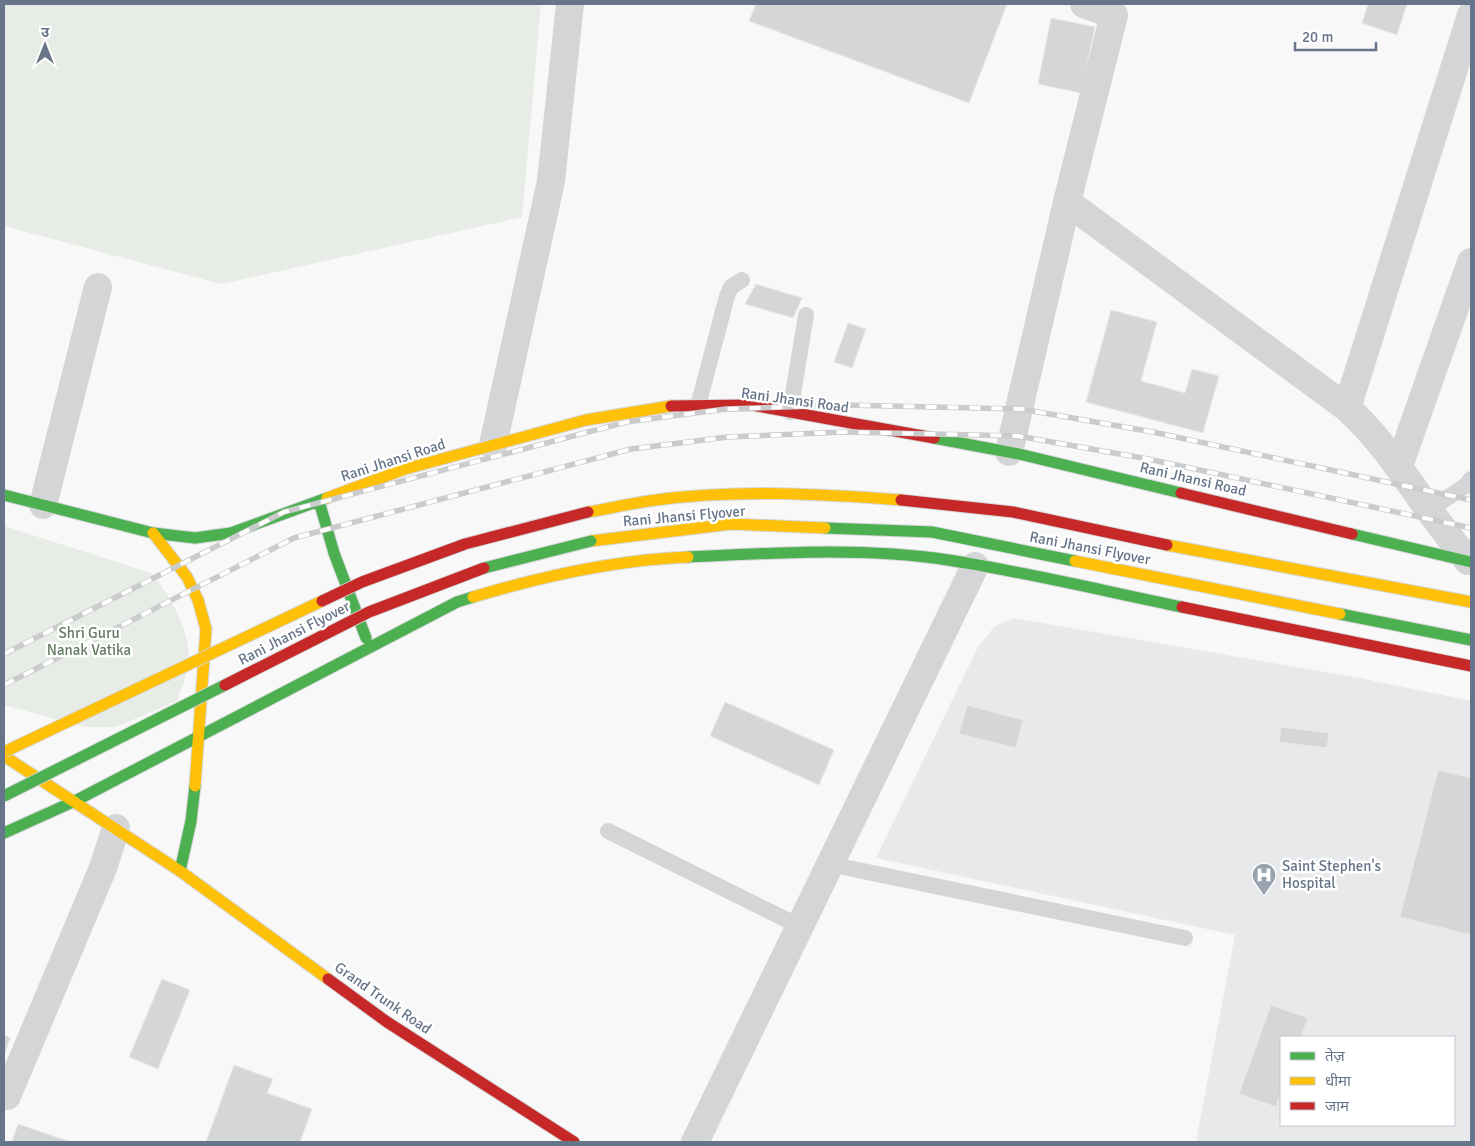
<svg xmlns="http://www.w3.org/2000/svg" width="1475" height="1146" font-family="Signika,'Noto Sans Devanagari',sans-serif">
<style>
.built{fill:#e8e9ea;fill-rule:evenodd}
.green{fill:#e8ece6}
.building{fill:#d5d6d8;stroke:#e8e8e8}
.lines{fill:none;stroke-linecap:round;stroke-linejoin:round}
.fast-casing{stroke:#d4d6d8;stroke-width:13}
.slow-casing{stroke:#d4d6d8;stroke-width:13}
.jam-casing{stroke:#d4d6d8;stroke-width:13}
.lane{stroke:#d4d5d6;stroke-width:16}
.street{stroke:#d4d5d6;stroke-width:28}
.fast{stroke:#4caf50;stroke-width:11}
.slow{stroke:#ffc107;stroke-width:11}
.jam{stroke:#c62828;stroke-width:11}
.rail-casing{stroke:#cacbcc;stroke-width:5.5}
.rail{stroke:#fff;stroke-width:4;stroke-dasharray:11;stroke-linecap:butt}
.fast-bridge-casing{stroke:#d4d5d7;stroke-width:13;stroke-linecap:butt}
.slow-bridge-casing{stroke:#d4d5d7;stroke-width:13;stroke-linecap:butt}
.jam-bridge-casing{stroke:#d4d5d7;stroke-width:13;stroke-linecap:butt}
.fast-bridge{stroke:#4caf50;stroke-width:11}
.slow-bridge{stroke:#ffc107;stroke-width:11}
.jam-bridge{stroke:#c62828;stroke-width:11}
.labels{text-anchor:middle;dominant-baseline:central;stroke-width:5;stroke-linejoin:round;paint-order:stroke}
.street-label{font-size:15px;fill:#66758a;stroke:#fff}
.park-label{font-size:15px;fill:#637b61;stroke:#fff}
.poi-label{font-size:15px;fill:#66758a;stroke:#fff;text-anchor:start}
</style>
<rect width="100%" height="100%" fill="#f8f8f8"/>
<path class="built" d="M1013,618L1360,678L1471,701V1142H1196L1235,935L876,858L978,647L994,627ZM1281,1037H1454V1125H1281Z"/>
<path class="green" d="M4,4H541L522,217L221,284L4,226Z
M4,526L151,573C170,594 190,631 189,660C189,673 181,688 177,701L116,727H85L4,705Z"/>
<path class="building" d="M756,4H1007L969,103L749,21Z
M1368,4H1407L1397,35L1362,23Z
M1051,18L1095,27L1081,93L1038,84Z
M756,284L802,298L793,318L745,304Z
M1111,310L1157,322L1141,381L1185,393L1192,369L1219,376L1203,433L1086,402Z
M848,323L866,329L852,368L834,362Z
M725,702L834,750L819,785L710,736Z
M967,705L1023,720L1016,748L959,734Z
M1281,727L1329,733L1327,748L1279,742Z
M1438,770L1471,778V935L1400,917Z
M162,979L190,990L158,1069L129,1057Z
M1271,1005L1308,1018L1301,1037H1281V1092L1276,1107L1239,1094Z
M4,1035L10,1038L4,1056Z
M234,1065L273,1079L267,1093L312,1109L300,1142H206Z
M18,1124L71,1142H12Z"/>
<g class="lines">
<defs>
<path id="fast" d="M934,438L1019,454L1181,493
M4,495L153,533L195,538L231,533L327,498
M319,501L334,553L366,638
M825,528L932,532L1075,561
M1352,534L1471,562
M688,557C773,553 863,547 948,560C1026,572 1104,591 1182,607
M1340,614L1471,640
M75,801L457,602L473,597
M4,833L75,801
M180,871L191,821L195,786"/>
<path id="slow" d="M327,498L405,469L586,420L671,406
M588,512C611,508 633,503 656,500C737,489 821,494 901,500
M153,533L187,577L198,600L206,629L195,786
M591,541L731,524L825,528
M1167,545L1471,602
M1075,561L1340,614
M473,597C543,576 614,560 688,557
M4,756L180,871L328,979"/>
<path id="jam" d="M671,406L752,405L934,438
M1181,493L1352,534
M901,500L1013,512L1167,545
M1182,607L1471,666
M328,979L387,1022L574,1142"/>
</defs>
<use href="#fast" class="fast-casing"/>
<use href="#slow" class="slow-casing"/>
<use href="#jam" class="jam-casing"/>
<path class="lane" d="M698,406L727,296L731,287L742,280
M790,412L806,315
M1429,510L1465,486L1471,479
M608,831L799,926
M829,864L1185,938"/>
<path class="street" d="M1084,4L1114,15L1067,202L1347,408C1378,436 1400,469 1424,503C1438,523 1453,542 1468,561
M1347,408L1471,15
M493,445L551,181L570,4
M1009,452L1067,202
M1399,466L1471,262
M43,505L98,287
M4,1095L7,1096L103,868L116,828
M695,1142L975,566"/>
<use href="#fast" class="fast"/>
<use href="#slow" class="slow"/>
<use href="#jam" class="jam"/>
<defs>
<path id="rail" d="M4,654L284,512L626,422L726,409L845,405L1021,409L1153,432L1471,500
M4,685L294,538L631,449L728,437L845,432L1018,436L1148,459L1471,528"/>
</defs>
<use href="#rail" class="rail-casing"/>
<use href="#rail" class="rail"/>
<defs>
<path id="fast-bridge" d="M484,568L591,541
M4,796L225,685"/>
<path id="slow-bridge" d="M4,752L322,601"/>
<path id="jam-bridge" d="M322,601L362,582L465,544L588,512
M225,685L369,612L484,568"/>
</defs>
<use href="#fast-bridge" class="fast-bridge-casing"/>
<use href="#slow-bridge" class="slow-bridge-casing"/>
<use href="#jam-bridge" class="jam-bridge-casing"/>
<use href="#fast-bridge" class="fast-bridge"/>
<use href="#slow-bridge" class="slow-bridge"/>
<use href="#jam-bridge" class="jam-bridge"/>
</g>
<defs>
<symbol id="hospital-pin" viewBox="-11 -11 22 30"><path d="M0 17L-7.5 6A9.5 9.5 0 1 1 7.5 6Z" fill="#99a3b0" stroke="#fff"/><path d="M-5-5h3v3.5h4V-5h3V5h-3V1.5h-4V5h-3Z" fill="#fff"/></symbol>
</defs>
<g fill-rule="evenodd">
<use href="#hospital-pin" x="1250" y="861" width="28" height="38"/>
</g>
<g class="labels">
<g class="street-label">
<text transform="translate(795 400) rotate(8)">Rani Jhansi Road</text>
<text transform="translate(393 460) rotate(-18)">Rani Jhansi Road</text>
<text transform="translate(1193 479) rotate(13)">Rani Jhansi Road</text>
<text transform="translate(684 516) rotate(-5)">Rani Jhansi Flyover</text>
<text transform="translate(1090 548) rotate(11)">Rani Jhansi Flyover</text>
<text transform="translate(294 633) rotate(-27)">Rani Jhansi Flyover</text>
<text transform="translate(383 998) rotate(35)">Grand Trunk Road</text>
</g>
<g class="park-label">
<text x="89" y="633">Shri Guru<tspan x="89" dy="17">Nanak Vatika</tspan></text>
</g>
<g class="poi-label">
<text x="1282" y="866">Saint Stephen's<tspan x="1282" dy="17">Hospital</tspan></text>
</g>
</g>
<rect width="1475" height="1146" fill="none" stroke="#66758a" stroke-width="10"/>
<rect x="1280" y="1036" width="175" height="90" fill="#ffffff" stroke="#c2c8d0"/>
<rect x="1290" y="1052" width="25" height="8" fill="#4caf50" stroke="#c2c8d0"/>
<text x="1325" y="1061" font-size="15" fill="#66758a">तेज़</text>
<rect x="1290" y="1077" width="25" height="8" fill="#ffc107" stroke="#c2c8d0"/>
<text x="1325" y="1086" font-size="15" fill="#66758a">धीमा</text>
<rect x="1290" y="1102" width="25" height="8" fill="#c62828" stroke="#c2c8d0"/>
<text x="1325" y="1111" font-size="15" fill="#66758a">जाम</text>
<g transform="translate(45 45)" stroke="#ffffff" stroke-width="4" paint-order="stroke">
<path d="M0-4L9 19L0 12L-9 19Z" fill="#66758a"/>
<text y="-8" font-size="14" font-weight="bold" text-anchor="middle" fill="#66758a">उ</text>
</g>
<path d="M1295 42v8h81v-8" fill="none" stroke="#66758a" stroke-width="2.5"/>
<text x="1302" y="42" font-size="15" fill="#66758a" stroke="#ffffff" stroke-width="4" paint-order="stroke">20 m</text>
</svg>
